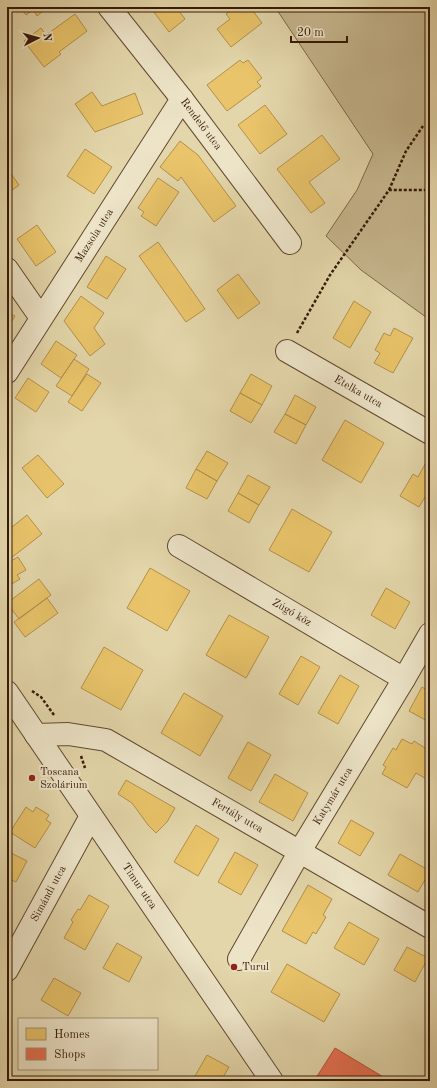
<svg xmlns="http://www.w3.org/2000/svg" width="437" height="1088" font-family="'Old Standard TT',serif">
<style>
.green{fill:#c6b68e;stroke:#7e674a}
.homes{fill:#e9c46a;stroke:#b3904c}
.shops{fill:#e76f51;stroke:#b2553b}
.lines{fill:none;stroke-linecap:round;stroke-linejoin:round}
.minor-casing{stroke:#614830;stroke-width:24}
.path{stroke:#361807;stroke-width:2.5;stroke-dasharray:3 2;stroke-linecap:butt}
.minor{stroke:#ede4c8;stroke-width:22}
.poi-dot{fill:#8f2418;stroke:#ede4c8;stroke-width:1.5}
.labels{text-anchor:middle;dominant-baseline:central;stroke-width:4;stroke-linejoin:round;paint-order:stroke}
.street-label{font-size:11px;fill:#361807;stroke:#ede4c8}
.poi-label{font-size:11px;fill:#361807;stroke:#ede4c8;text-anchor:start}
</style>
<rect width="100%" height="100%" fill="#e3d6aa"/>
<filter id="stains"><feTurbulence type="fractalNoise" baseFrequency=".005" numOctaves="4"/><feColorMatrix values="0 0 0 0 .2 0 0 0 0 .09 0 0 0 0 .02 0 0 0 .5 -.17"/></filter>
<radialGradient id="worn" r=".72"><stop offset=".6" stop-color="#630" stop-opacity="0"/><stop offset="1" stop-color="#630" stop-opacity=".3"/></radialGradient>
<path class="green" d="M275,7H430V320L361,270L326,236L357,190L373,154Z"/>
<path class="homes" d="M20,7H48L37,16L33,10L26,15Z
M150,7H176L185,19L169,32Z
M235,7H250L262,23L231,47L217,29L230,19L226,14Z
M75,14L87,31L59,52L61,54L44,67L24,41L41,28L46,35Z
M240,60L243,63L248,60L262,78L257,82L261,86L227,111L207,85Z
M92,92L102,106L135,93L143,114L95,132L75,104Z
M265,105L287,134L260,154L238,125Z
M322,135L340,159L309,182L325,203L311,213L277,169Z
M180,141L198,155L236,206L214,222L181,177L178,181L160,167Z
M85,149L112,167L94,194L67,176Z
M7,168L19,185L7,194Z
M158,178L179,192L156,226L141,216L144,212L138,208Z
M37,225L56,252L36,266L17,239Z
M158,242L205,309L186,322L139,256Z
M106,256L126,269L107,299L87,287Z
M238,274L260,303L238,319L217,290Z
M81,296L104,313L94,328L105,344L90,356L64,321Z
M354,301L371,312L350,348L333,338Z
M7,312L15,316L7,329Z
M394,328L413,338L393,373L374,363L380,353L375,350L384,333L390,336Z
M56,341L77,355L61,378L41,364Z
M74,359L89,369L72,396L56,386Z
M87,374L101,383L82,411L68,402Z
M251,374L272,386L262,405L240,393Z
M28,378L49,392L36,412L15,398Z
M240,393L262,405L251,423L230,411Z
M295,395L316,407L306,425L285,414Z
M285,414L306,425L296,444L274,432Z
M345,420L384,443L361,483L322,460Z
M207,451L228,463L217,481L196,469Z
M38,455L64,484L47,498L22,468Z
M429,457L430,458V489L419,507L400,496L413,474L418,477Z
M196,469L217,481L207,499L186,488Z
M248,475L270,487L259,505L238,493Z
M238,493L259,505L249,523L228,511Z
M292,509L332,532L309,572L269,550Z
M27,515L42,534L11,558L7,553V531Z
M18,557L26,570L17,575L20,579L7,587V559L9,562Z
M150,568L190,591L167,631L127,608Z
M39,579L51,595L19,619L7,603Z
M386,588L410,602L395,629L371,615Z
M47,598L58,613L25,637L14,622Z
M229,615L269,637L246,678L206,655Z
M104,647L143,670L121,710L81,688Z
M301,656L320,667L298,705L279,694Z
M340,675L359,686L338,724L318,713Z
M422,687L430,692V720L429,722L409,711Z
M184,693L223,716L200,756L161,733Z
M402,739L412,744L414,741L430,751L429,754L430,755V781L416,773L407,788L382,774L386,767L383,765L393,748L396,750Z
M248,742L271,755L251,791L228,778Z
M275,774L308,793L293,821L259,802Z
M126,780L175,808L167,822L156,833L148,825L132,803L118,794Z
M26,807L33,812L36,807L49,815L46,820L51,823L35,848L10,832Z
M351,820L374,833L360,856L338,843Z
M196,825L219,839L198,876L174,862Z
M7,851L27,861L16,882L7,878Z
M235,852L258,865L241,895L218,882Z
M400,854L430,871L418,892L388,875Z
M308,885L332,899L323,915L326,917L316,934L313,932L306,944L282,931Z
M89,895L109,906L85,950L64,938L73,922L71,920L78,909L80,910Z
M349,922L379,939L364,965L334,948Z
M117,943L142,957L129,982L103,968Z
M407,947L428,958L415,982L394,970Z
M287,964L340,994L324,1022L271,992Z
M54,978L81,993L68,1016L41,1000Z
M207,1055L229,1067L221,1081H205L195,1076Z"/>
<path class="shops" d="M335,1048L390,1081H314Z"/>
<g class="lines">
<defs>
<g id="minor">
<path id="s1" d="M109,7L182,99L290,243"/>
<path d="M7,269L41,318"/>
<path id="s2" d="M287,351L430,433"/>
<path id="s3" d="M7,372L182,99"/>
<path id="s4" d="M179,546L404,679"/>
<path id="s5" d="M7,692L272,1081"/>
<path id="s6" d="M36,735L68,734L106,740L430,927"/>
<path id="s7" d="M239,959L300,851L404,679L430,634"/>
<path id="s8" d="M7,970L91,816"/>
</g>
</defs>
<use href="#minor" class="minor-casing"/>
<path class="path" d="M389,190L406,151L423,126
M297,333L330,275L389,190H430
M7,664L12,672
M32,691L41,697L54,715
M81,756L85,768"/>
<use href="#minor" class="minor"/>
</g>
<g class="poi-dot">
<circle cx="32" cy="778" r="4"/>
<circle cx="234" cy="967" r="4"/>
</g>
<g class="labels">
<g class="street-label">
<text stroke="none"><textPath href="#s1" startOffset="149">Rendelő utca</textPath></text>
<text stroke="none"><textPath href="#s3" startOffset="162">Mazsola utca</textPath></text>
<text stroke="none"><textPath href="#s2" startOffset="82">Etelka utca</textPath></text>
<text stroke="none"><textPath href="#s4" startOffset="131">Zúgó köz</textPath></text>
<text stroke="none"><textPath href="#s7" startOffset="188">Katymár utca</textPath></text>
<text stroke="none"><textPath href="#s6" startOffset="222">Fertály utca</textPath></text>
<text stroke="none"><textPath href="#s5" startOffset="235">Timur utca</textPath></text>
<text stroke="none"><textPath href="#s8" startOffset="87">Simándi utca</textPath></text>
</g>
<g class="poi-label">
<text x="40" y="772">Toscana<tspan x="40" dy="13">Szolárium</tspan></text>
<text x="242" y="967">Turul</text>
</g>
</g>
<rect width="437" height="1088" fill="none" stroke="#e3d6aa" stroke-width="24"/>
<rect x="8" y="8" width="421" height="1072" fill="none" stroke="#361807" stroke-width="2"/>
<rect x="12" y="12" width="413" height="1064" fill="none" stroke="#361807"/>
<rect x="18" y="1018" width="140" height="52" fill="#ede4c8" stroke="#a4927b"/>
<rect x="26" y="1028" width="20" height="12" fill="#e9c46a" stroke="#a4927b"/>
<text x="54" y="1038" font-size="12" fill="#361807">Homes</text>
<rect x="26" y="1048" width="20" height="12" fill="#e76f51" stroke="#a4927b"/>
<text x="54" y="1058" font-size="12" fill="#361807">Shops</text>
<g transform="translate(38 38) rotate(84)" stroke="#ede4c8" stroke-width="3" paint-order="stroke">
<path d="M0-3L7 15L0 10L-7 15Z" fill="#361807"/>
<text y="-6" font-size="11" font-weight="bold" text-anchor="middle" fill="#361807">N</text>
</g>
<path d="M291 36v6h56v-6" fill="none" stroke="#361807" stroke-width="2"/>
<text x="297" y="36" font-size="12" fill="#361807" stroke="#ede4c8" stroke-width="3" paint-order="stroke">20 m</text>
<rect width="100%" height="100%" filter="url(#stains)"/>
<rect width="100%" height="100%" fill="url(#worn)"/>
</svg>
